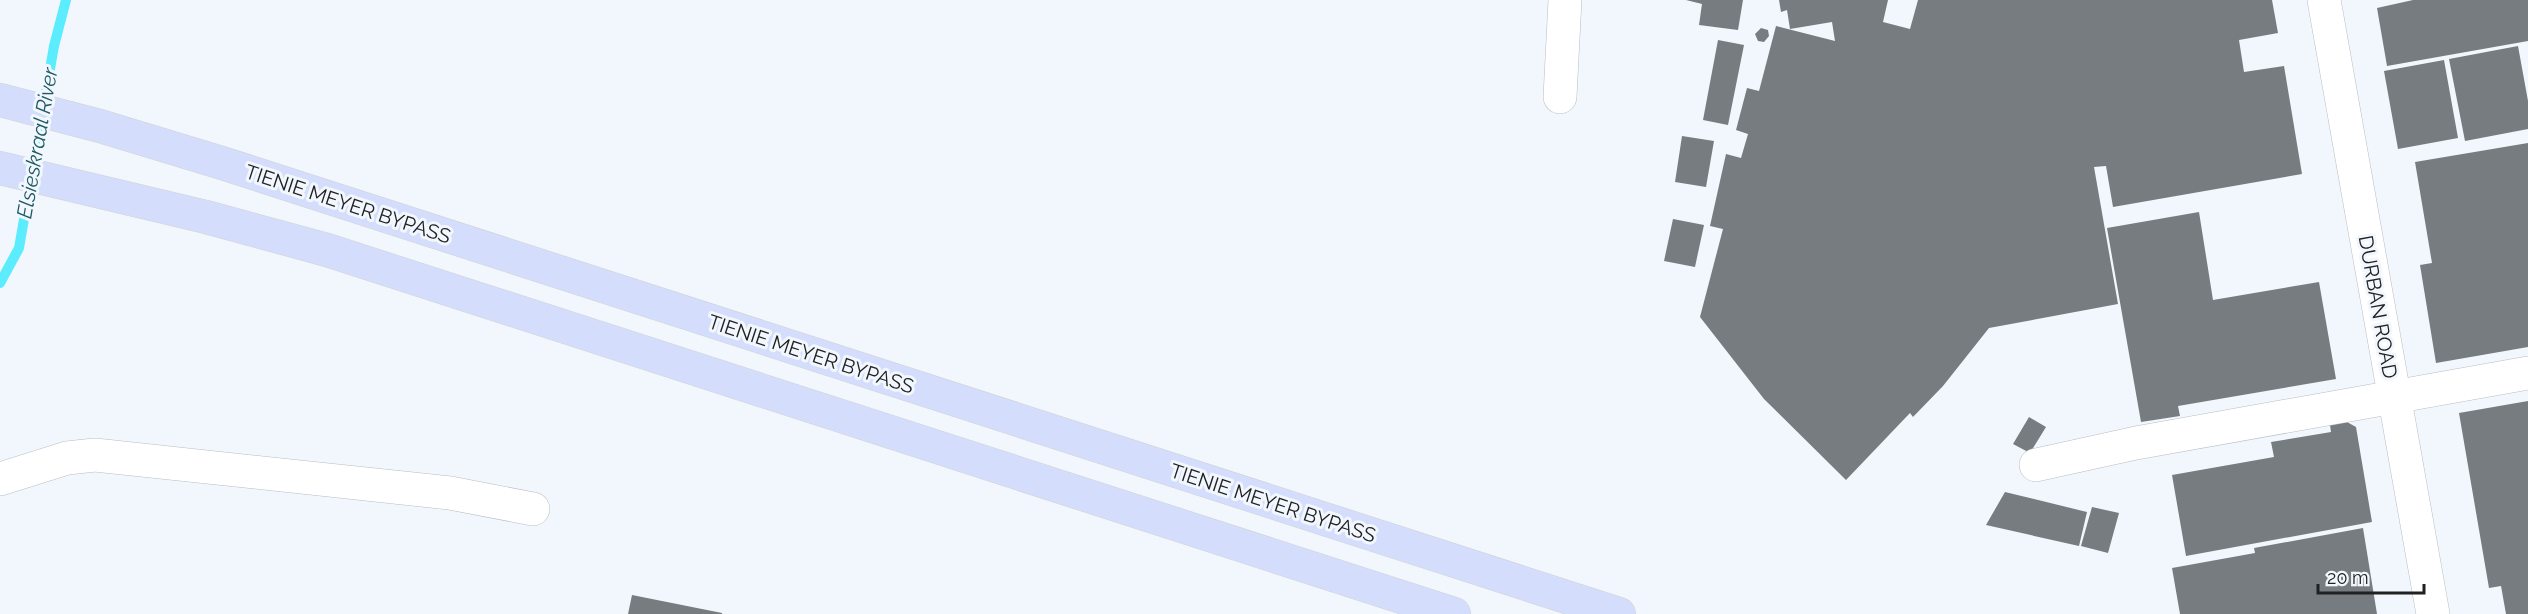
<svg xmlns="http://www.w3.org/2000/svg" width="2528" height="614" font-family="Raleway,sans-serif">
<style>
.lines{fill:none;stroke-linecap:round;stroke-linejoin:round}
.stream{stroke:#5becfd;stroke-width:10}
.building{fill:#767c7f}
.minor-casing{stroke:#b9bec3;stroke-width:34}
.major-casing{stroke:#d2d3d3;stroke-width:34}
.minor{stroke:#fff;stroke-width:33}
.major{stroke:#d4ddfb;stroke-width:33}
.labels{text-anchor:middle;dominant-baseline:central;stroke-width:6;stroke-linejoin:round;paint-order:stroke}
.street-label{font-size:20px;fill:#202123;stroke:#f2f7fd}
.water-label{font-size:21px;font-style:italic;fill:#1e5a62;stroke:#f2f7fd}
</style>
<rect width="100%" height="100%" fill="#f2f7fd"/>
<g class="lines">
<path class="stream" d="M0,283L19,248L54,46L66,0"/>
</g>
<path class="building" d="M1686,0H1743L1738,30L1699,25L1702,4Z
M1779,0H1888L1883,22L1910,29L1918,0H2272L2278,33L2239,40L2244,72L2284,66L2302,174L2113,207L2106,166L2094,167L2118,304L1989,328L1943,386L1913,417L1910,413L1846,480L1764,399L1700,317L1723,229L1710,226L1726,154L1741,158L1748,134L1736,130L1747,88L1759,91L1776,26L1835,41L1832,22L1790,29L1787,10L1781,12Z
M2413,0H2528V41L2387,66L2377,8Z
M1761,28L1768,30L1769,36L1764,42L1758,41L1755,34Z
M1718,40L1744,45L1728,125L1703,120Z
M2518,46L2528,101V129L2465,141L2449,59Z
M2444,60L2458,138L2398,149L2384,71Z
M1682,136L1714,141L1706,187L1675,182Z
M2528,143V347L2436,363L2420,265L2432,263L2415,162Z
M2199,212L2213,300L2319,282L2336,379L2178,406L2180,416L2141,422L2107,228Z
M1673,219L1704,225L1695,267L1664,261Z
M2528,401V614H2506L2501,586L2489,588L2459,413Z
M2029,417L2046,427L2030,453L2013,444Z
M2347,422L2356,427L2372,522L2186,556L2172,475L2274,457L2271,442L2331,432L2330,425Z
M2005,492L2087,512L2079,546L1986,525Z
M2092,507L2119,513L2108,553L2081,546Z
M2363,528L2377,614H2180L2172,568L2255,553L2254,548Z
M632,595L722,613V614H628Z"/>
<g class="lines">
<defs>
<path id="minor" d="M2324,0L2433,614
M1560,97L1565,0
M2036,465L2136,443L2528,373
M0,479L67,458L95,455L450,493L533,509"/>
<path id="major" d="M0,100L100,126L222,163L1619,614
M0,168L206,217L327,250L1454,614"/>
</defs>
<use href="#minor" class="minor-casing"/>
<use href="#major" class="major-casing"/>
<use href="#minor" class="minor"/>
<use href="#major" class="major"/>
</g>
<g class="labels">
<g class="street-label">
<text transform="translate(348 204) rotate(18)">TIENIE MEYER BYPASS</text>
<text transform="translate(2378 307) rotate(80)">DURBAN ROAD</text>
<text transform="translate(811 354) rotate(18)">TIENIE MEYER BYPASS</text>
<text transform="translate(1273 503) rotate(18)">TIENIE MEYER BYPASS</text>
</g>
<g class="water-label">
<text transform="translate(37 143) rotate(-80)">Elsieskraal River</text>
</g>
</g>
<path d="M2318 584v9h106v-9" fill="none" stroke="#202123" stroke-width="3"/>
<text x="2327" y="584" font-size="18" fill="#202123" stroke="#f2f7fd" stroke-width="4.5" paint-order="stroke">20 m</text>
</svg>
